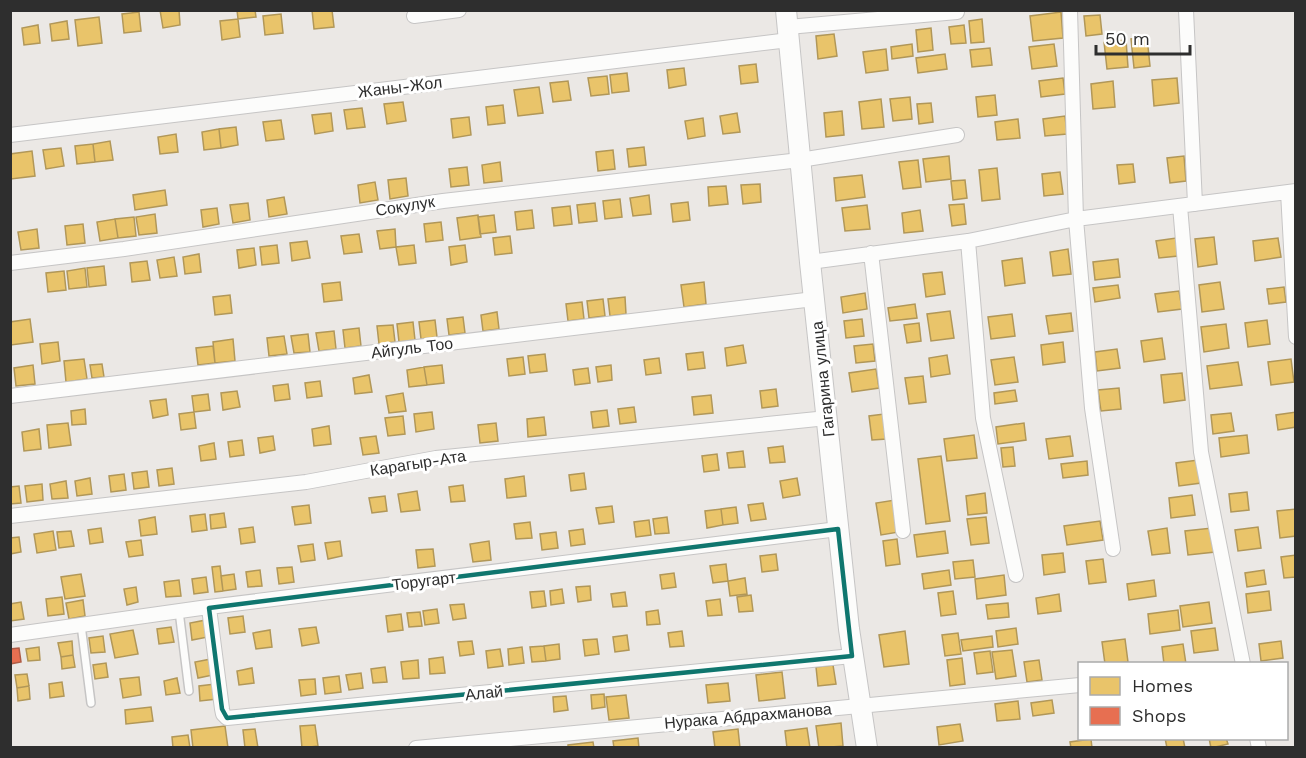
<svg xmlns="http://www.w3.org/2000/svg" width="1306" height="758" font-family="'Work Sans',sans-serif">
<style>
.homes{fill:#e9c46a;stroke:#b19758;stroke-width:1.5}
.shops{fill:#e76f51;stroke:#b05c46;stroke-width:1.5}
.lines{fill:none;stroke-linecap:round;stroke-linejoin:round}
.lane-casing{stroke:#c6c5c5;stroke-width:10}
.street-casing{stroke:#c6c5c5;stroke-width:16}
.secondary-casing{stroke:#c6c5c5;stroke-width:22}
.lane{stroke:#fcfcfb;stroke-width:7}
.street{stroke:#fcfcfb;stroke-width:14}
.secondary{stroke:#fcfcfb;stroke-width:20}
.marked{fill:none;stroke:#0f766e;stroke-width:4.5;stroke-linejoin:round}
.labels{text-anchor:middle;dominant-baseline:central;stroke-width:6;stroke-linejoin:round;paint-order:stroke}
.street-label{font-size:16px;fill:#2e2e2e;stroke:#fff}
</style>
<rect width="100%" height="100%" fill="#ebe8e5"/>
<path class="homes" d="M160,10H179L180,25L163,28Z
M237,10H255L256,17L238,19Z
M312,10H332L334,27L314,29Z
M139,12L141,31L124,33L122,14Z
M1061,12L1063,38L1033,41L1030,16Z
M281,14L283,33L265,35L263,16Z
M1100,15L1102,34L1086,36L1084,16Z
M99,17L102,43L78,46L75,20Z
M238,19L240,37L222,40L220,21Z
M982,19L984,42L971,43L969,21Z
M67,21L69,39L52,41L50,24Z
M38,25L40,43L24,45L22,28Z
M964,25L966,43L951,44L949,27Z
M931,28L933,50L918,52L916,30Z
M834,34L837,56L818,59L816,36Z
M1147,37L1150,66L1134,68L1131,39Z
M1126,40L1128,67L1107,69L1104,42Z
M912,44L913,56L892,59L891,47Z
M1054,44L1057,66L1032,69L1029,47Z
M990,48L992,65L972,67L970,50Z
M886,49L888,70L866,73L863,52Z
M945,54L947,69L918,73L916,58Z
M756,64L758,82L741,84L739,66Z
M684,68L686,85L669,88L667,70Z
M627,73L629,91L612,93L610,75Z
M607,76L609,94L591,96L588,78Z
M1063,78L1065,94L1041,97L1039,81Z
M1177,78L1179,103L1154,106L1152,80Z
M568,81L571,100L553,102L550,83Z
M1113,81L1115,107L1093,109L1091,84Z
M539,87L543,113L518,116L514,90Z
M995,95L997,115L978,117L976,97Z
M910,97L912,119L893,121L890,99Z
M881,99L884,127L862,129L859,102Z
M403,102L406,121L387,124L384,104Z
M931,103L933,122L919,124L917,104Z
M503,105L505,123L488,125L486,107Z
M362,108L365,127L347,129L344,110Z
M842,111L844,135L826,137L824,113Z
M331,113L333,131L315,134L312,115Z
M737,113L740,132L723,134L720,116Z
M1065,116L1067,134L1045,136L1043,119Z
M469,117L471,135L453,138L451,119Z
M703,118L705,136L688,139L685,121Z
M1018,119L1020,138L997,140L995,122Z
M281,120L284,139L266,141L263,122Z
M236,127L238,145L221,148L219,129Z
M219,129L221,148L204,150L202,132Z
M176,134L178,152L160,154L158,137Z
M110,141L113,160L95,162L93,144Z
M93,144L95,162L77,164L75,146Z
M644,147L646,165L629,167L627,149Z
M61,148L64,166L46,169L43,150Z
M613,150L615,169L598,171L596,152Z
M32,151L35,176L11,179L10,154Z
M949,156L951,179L926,182L923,159Z
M1184,156L1186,181L1170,183L1167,158Z
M918,160L921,187L903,189L899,162Z
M500,162L502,181L484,183L482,165Z
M1133,164L1135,182L1119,184L1117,165Z
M467,167L469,185L451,187L449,169Z
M997,168L1000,199L982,201L979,170Z
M1060,172L1063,194L1044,196L1042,174Z
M862,175L865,197L836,201L834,178Z
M406,178L408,196L390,199L388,180Z
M965,180L967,198L953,200L951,181Z
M375,182L378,200L360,203L358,185Z
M760,184L761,202L743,204L741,185Z
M726,186L728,204L709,206L708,187Z
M165,190L167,205L135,210L133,195Z
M649,195L651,214L633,216L630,198Z
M284,197L287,214L269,217L267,200Z
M620,199L622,217L605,219L603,201Z
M688,202L690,220L673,222L671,204Z
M248,203L250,220L233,223L230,205Z
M595,203L597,221L579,223L577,205Z
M964,204L966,224L952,226L949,205Z
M867,205L870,229L845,231L842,208Z
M570,206L572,224L554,226L552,208Z
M217,208L219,224L203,227L201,210Z
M532,210L534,228L517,230L515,212Z
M920,210L923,231L904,233L902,213Z
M155,214L157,233L139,235L136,217Z
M478,215L481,237L460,240L457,218Z
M494,215L496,232L480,234L478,217Z
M134,217L136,236L118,238L115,219Z
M115,219L118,238L100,241L97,222Z
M441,222L443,240L426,242L424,224Z
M83,224L85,243L67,245L65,226Z
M37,229L39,248L21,250L18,232Z
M395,229L396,247L380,249L377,231Z
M359,234L362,252L344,254L341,236Z
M510,236L512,253L495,255L493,238Z
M1214,237L1217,264L1198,267L1195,239Z
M1176,238L1178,256L1159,258L1156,241Z
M1278,238L1281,257L1255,261L1253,241Z
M307,241L310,258L292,261L290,243Z
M277,245L279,263L262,265L260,247Z
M414,245L416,263L399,265L396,247Z
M465,245L467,262L451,265L449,247Z
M254,248L256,265L239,268L237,250Z
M1068,249L1071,274L1053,276L1050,252Z
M199,254L201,272L185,274L183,257Z
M174,257L177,276L160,278L157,260Z
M1022,258L1025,283L1005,286L1002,261Z
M1118,259L1120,277L1095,280L1093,262Z
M147,261L150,280L132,282L130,263Z
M104,266L106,285L89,287L87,268Z
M85,268L87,287L69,289L67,271Z
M64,271L66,290L48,292L46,273Z
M942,272L945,294L926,297L923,274Z
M340,282L342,300L324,302L322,284Z
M704,282L706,304L684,307L681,285Z
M1220,282L1224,309L1202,312L1199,285Z
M1118,285L1120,298L1095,302L1093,288Z
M1284,287L1286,302L1269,304L1267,289Z
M1179,291L1182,309L1158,312L1155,294Z
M865,293L867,309L843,313L841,297Z
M230,295L232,313L215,315L213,297Z
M625,297L626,314L610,316L608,299Z
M603,299L605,316L589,318L587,301Z
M582,302L584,319L568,321L566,304Z
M915,304L917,318L890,321L888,308Z
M950,311L954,338L931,341L927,314Z
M497,312L499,329L483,331L481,315Z
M1071,313L1073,331L1049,334L1046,316Z
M1012,314L1015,336L991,339L988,317Z
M463,317L465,333L449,335L447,319Z
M30,319L33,342L11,345L10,322Z
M862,319L864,336L846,338L844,321Z
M435,320L437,337L421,339L419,322Z
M1267,320L1270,344L1248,347L1245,323Z
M413,322L415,340L399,342L397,324Z
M919,323L921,341L907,343L904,325Z
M1226,324L1229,348L1204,352L1201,327Z
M393,325L395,342L379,344L377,326Z
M359,328L361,346L345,348L343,330Z
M334,331L336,349L319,351L316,333Z
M308,334L310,352L294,353L291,336Z
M284,336L287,354L269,356L267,338Z
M1162,338L1165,359L1144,362L1141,341Z
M233,339L235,361L215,363L213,342Z
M58,342L60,361L42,364L40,344Z
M1063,342L1065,362L1043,365L1041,345Z
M873,344L875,361L856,363L854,346Z
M743,345L746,363L727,366L725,348Z
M213,346L215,363L198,365L196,348Z
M1117,349L1120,368L1097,371L1095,352Z
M703,352L705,368L688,370L686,354Z
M545,354L547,371L530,373L528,356Z
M947,355L950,374L931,377L929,358Z
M523,357L525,374L509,376L507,359Z
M1014,357L1018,382L995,385L991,360Z
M659,358L661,373L646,375L644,360Z
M84,359L87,379L66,382L64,361Z
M1291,359L1294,382L1271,385L1268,362Z
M1238,362L1242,385L1210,389L1207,366Z
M102,364L104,377L92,378L90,365Z
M33,365L35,384L16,386L14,368Z
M442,365L444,383L427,385L424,367Z
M611,365L612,380L598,382L596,367Z
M424,367L427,385L409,387L407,370Z
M588,368L590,383L575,385L573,370Z
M876,369L879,388L852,392L849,373Z
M1182,373L1185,400L1164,403L1161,375Z
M369,375L372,392L355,394L353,378Z
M923,376L926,402L909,404L905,378Z
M320,381L322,396L307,398L305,383Z
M288,384L290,399L275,401L273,386Z
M1119,388L1121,409L1101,411L1098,390Z
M776,389L778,406L762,408L760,391Z
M1015,390L1017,401L995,404L994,393Z
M237,391L240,407L223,410L221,393Z
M403,393L406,411L389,413L386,396Z
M208,394L210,410L194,412L192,396Z
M711,395L713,413L694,415L692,397Z
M166,399L168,415L153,418L150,401Z
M634,407L636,422L620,424L618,409Z
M85,409L86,424L72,425L71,411Z
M607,410L609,426L593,428L591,412Z
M194,412L196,428L181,430L179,414Z
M432,412L434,429L416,432L414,414Z
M1296,412V427L1278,430L1276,415Z
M1231,413L1234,431L1213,434L1211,415Z
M884,414L887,439L872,440L869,416Z
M403,416L405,434L388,436L385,418Z
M544,417L546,435L528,437L527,419Z
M68,423L71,445L49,448L47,425Z
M496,423L498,441L480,443L478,425Z
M1024,423L1026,440L998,444L996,427Z
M329,426L331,444L314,446L312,429Z
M39,429L41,449L24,451L22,432Z
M974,435L977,458L947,461L944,439Z
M1247,435L1249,453L1221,457L1219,438Z
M273,436L275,450L260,453L258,438Z
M376,436L379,453L363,455L360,438Z
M1070,436L1073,456L1049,459L1046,439Z
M242,440L244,455L230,457L228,442Z
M214,443L216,459L201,461L199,446Z
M783,446L785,462L770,463L768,448Z
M1013,447L1015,466L1003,467L1001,448Z
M743,451L745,467L729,468L727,453Z
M717,454L719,470L704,472L702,456Z
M941,456L950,521L926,524L918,459Z
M1198,460L1201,483L1179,486L1176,463Z
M1087,461L1088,475L1063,478L1061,464Z
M172,468L174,484L159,486L157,470Z
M147,471L149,487L134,489L132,473Z
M584,473L586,489L571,491L569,475Z
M124,474L126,490L111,492L109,476Z
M524,476L526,496L507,498L505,479Z
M90,478L92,494L77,496L75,481Z
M797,478L800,495L783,498L780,481Z
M66,481L68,498L52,499L50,484Z
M42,484L43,500L27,502L25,486Z
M463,485L465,501L451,502L449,487Z
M19,486L21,503L10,504V487Z
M417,491L420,510L401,512L398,494Z
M1247,492L1249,510L1231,512L1229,494Z
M985,493L987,513L968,515L966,496Z
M1192,495L1195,515L1171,518L1169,498Z
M385,496L387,511L372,513L369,498Z
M895,500L899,532L881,535L876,503Z
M763,503L766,519L751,521L748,505Z
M309,505L311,523L295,525L292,507Z
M612,506L614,522L599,524L596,508Z
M736,507L738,523L723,525L721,509Z
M721,509L723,525L707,528L705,511Z
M1296,509V536L1280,538L1277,511Z
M224,513L226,527L211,529L210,515Z
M205,514L207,530L192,532L190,516Z
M155,517L157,534L141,536L139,520Z
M667,517L669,533L655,534L653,519Z
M986,517L989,543L971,545L967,519Z
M649,520L651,535L636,537L634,522Z
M1100,521L1103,540L1067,545L1064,526Z
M530,522L532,538L516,539L514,524Z
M253,527L255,542L241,544L239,529Z
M1258,527L1261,548L1238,551L1235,530Z
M101,528L103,542L90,544L88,530Z
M1167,528L1170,553L1152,555L1148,531Z
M1212,528L1215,552L1188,555L1185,531Z
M583,529L585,544L571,546L569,531Z
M53,531L56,550L37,553L34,534Z
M71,531L74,546L59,548L57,532Z
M945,531L948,553L917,557L914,535Z
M556,532L558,548L542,550L540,534Z
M19,537L21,552L10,554V538Z
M897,539L900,564L886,566L883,541Z
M141,540L143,555L129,557L126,542Z
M340,541L342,556L328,559L325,543Z
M489,541L491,560L473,562L470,544Z
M313,544L315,560L301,562L298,546Z
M433,549L435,566L418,568L416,550Z
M1063,553L1065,572L1044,575L1042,555Z
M776,554L778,570L762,572L760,556Z
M1296,555V577L1284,578L1281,557Z
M1103,559L1106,582L1089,584L1086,561Z
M973,560L975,577L955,579L953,562Z
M726,564L728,581L713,583L710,566Z
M220,566L223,591L215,592L212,567Z
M292,567L294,582L279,584L277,568Z
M260,570L262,586L248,587L246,572Z
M949,570L951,585L924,589L922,574Z
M1264,570L1266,584L1247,587L1245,573Z
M674,573L676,587L662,589L660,575Z
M81,574L85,596L65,599L61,577Z
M234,574L236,589L223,591L221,576Z
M1004,575L1006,595L977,599L975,579Z
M206,577L208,592L194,594L192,579Z
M745,578L747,594L730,596L728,581Z
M179,580L181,596L166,597L164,582Z
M1154,580L1156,596L1129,600L1127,584Z
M590,586L591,600L578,602L576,587Z
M136,587L138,602L127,605L124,589Z
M562,589L564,603L551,605L550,591Z
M544,591L546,606L532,608L530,592Z
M953,591L956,614L941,616L938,593Z
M1269,591L1271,610L1248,613L1246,594Z
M625,592L627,606L613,607L611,594Z
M1059,594L1061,611L1038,614L1036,598Z
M751,595L753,611L739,612L737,597Z
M62,597L64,614L48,616L46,599Z
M720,599L722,615L708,616L706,601Z
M83,600L85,616L69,619L66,603Z
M21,602L24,619L10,621V604Z
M1209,602L1212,623L1183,627L1180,606Z
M1008,603L1009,617L988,619L986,605Z
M464,604L466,618L453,620L450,605Z
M437,609L439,623L425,625L423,611Z
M658,610L660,624L647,625L646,612Z
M1178,610L1180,630L1150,634L1148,614Z
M420,612L422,626L409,627L407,613Z
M401,614L403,630L388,632L386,616Z
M243,616L245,632L230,634L228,618Z
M206,620L208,637L192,640L190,623Z
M171,627L174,642L159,644L157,629Z
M316,627L319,643L302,646L299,629Z
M1016,628L1018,644L998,647L996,631Z
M1215,628L1218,650L1194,653L1191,631Z
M133,630L138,654L115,658L110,634Z
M270,630L272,647L256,649L253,633Z
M682,631L684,646L670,647L668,633Z
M905,631L909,664L884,667L879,635Z
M958,633L961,654L945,656L942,635Z
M627,635L629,650L615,652L613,637Z
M103,636L105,652L91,653L89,638Z
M992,636L993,647L963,651L961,640Z
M597,639L599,654L585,656L583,640Z
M1125,639L1128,662L1105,664L1102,642Z
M72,641L73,655L61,657L58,643Z
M472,641L474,654L460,656L458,642Z
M1281,641L1283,658L1261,661L1259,644Z
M559,644L560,659L546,661L544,646Z
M1183,644L1186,664H1164L1162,647Z
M544,646L546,661L532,662L530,647Z
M39,647L40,660L28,661L26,649Z
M522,647L524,663L509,665L508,649Z
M500,649L503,666L488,668L486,651Z
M1012,650L1016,676L996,679L992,652Z
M990,651L993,672L977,674L974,653Z
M73,655L75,667L62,669L61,657Z
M443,657L445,673L430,674L429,659Z
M962,658L965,684L950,686L947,660Z
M211,659L213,675L198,678L195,662Z
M418,660L419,678L403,679L401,662Z
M1039,660L1042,680L1027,682L1024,662Z
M106,663L108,677L95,679L93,665Z
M833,665L836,684L818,686L816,667Z
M385,667L387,682L373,683L371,669Z
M252,668L254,683L239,685L237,671Z
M782,672L785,698L759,701L756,675Z
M361,673L363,688L349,690L346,675Z
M27,674L29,686L17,688L15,675Z
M339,676L341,692L325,694L323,678Z
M139,677L141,695L123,698L120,679Z
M177,678L180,693L166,695L164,681Z
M315,679L316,694L301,696L299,680Z
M62,682L64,696L50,698L49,684Z
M728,683L730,701L708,703L706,685Z
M215,684L217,699L200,701L199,686Z
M29,686L30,699L18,701L17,688Z
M604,694L605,707L592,709L591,695Z
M626,695L629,718L609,720L606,697Z
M566,696L568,710L554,712L553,697Z
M1052,700L1054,713L1033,716L1031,703Z
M1018,701L1020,719L997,721L995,704Z
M151,707L153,721L126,724L125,710Z
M841,723L843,746L819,748L816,726Z
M960,724L963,741L939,745L937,727Z
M315,725L318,746L302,748L300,726Z
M225,726L228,748H193L191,730Z
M807,728L810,748H787L785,731Z
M255,729L258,748H245L243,730Z
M738,729L740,748H715L713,732Z
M188,735L190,748H173L172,737Z
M638,738L639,748H614L613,741Z
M1165,738H1183L1185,748H1167Z
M1209,738H1226L1228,744L1211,748Z
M1091,739L1092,748H1071L1070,742Z
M593,742L594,748H568V745Z"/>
<path class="shops" d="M19,648L21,662L10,664V649Z"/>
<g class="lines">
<defs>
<path id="lane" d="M179,611L189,691
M81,625L91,703"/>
<path id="street" d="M1070,10L1076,219L1092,408L1113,549
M1186,10L1195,204
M414,16L459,10
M788,27L957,12
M10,135L789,40
M1288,192L1296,337
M1180,206L1201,452L1243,664
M968,241L983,418L1016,575
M871,253L903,531
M810,262L968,241L1076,219L1296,191
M10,263L124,249L443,201L800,160L957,135
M10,396L814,299
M10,516L306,482L436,458L827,418
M209,608L222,709L223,714L227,718L852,656
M10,635L201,608L838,529
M1257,738L1259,748
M416,748L1080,685"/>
<path id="secondary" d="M786,10L810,262L849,629L867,748"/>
</defs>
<use href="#lane" class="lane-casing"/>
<use href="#street" class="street-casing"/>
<use href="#secondary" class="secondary-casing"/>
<use href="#lane" class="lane"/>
<use href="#street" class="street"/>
<use href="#secondary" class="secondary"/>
</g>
<path class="marked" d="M838,529L852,656L227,718L222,709L209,608Z"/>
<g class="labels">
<g class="street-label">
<text transform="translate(400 87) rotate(-7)">Жаны-Жол</text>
<text transform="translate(405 206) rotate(-9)">Сокулук</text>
<text transform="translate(412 348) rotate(-7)">Айгуль Тоо</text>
<text transform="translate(823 379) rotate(-96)">Гагарина улица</text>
<text transform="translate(418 463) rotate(-9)">Карагыр-Ата</text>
<text transform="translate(424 581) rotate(-7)">Торугарт</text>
<text transform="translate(484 693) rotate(-6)">Алай</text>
<text transform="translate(748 716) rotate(-5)">Нурака Абдрахманова</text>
</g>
</g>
<rect width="1306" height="758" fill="none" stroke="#2e2e2e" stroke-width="24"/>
<rect x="1078" y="662" width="210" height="78" fill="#ffffff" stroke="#ababab" stroke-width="1.5"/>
<rect x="1090" y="677" width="30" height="18" fill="#e9c46a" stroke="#ababab" stroke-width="1.5"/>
<text x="1132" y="692" font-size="18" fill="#2e2e2e">Homes</text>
<rect x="1090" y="707" width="30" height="18" fill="#e76f51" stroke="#ababab" stroke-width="1.5"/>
<text x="1132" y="722" font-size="18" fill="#2e2e2e">Shops</text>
<path d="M1096 45v9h94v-9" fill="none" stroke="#2e2e2e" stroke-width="3"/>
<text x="1105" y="45" font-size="18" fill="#2e2e2e" stroke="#ffffff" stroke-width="4.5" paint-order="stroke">50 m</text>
</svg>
